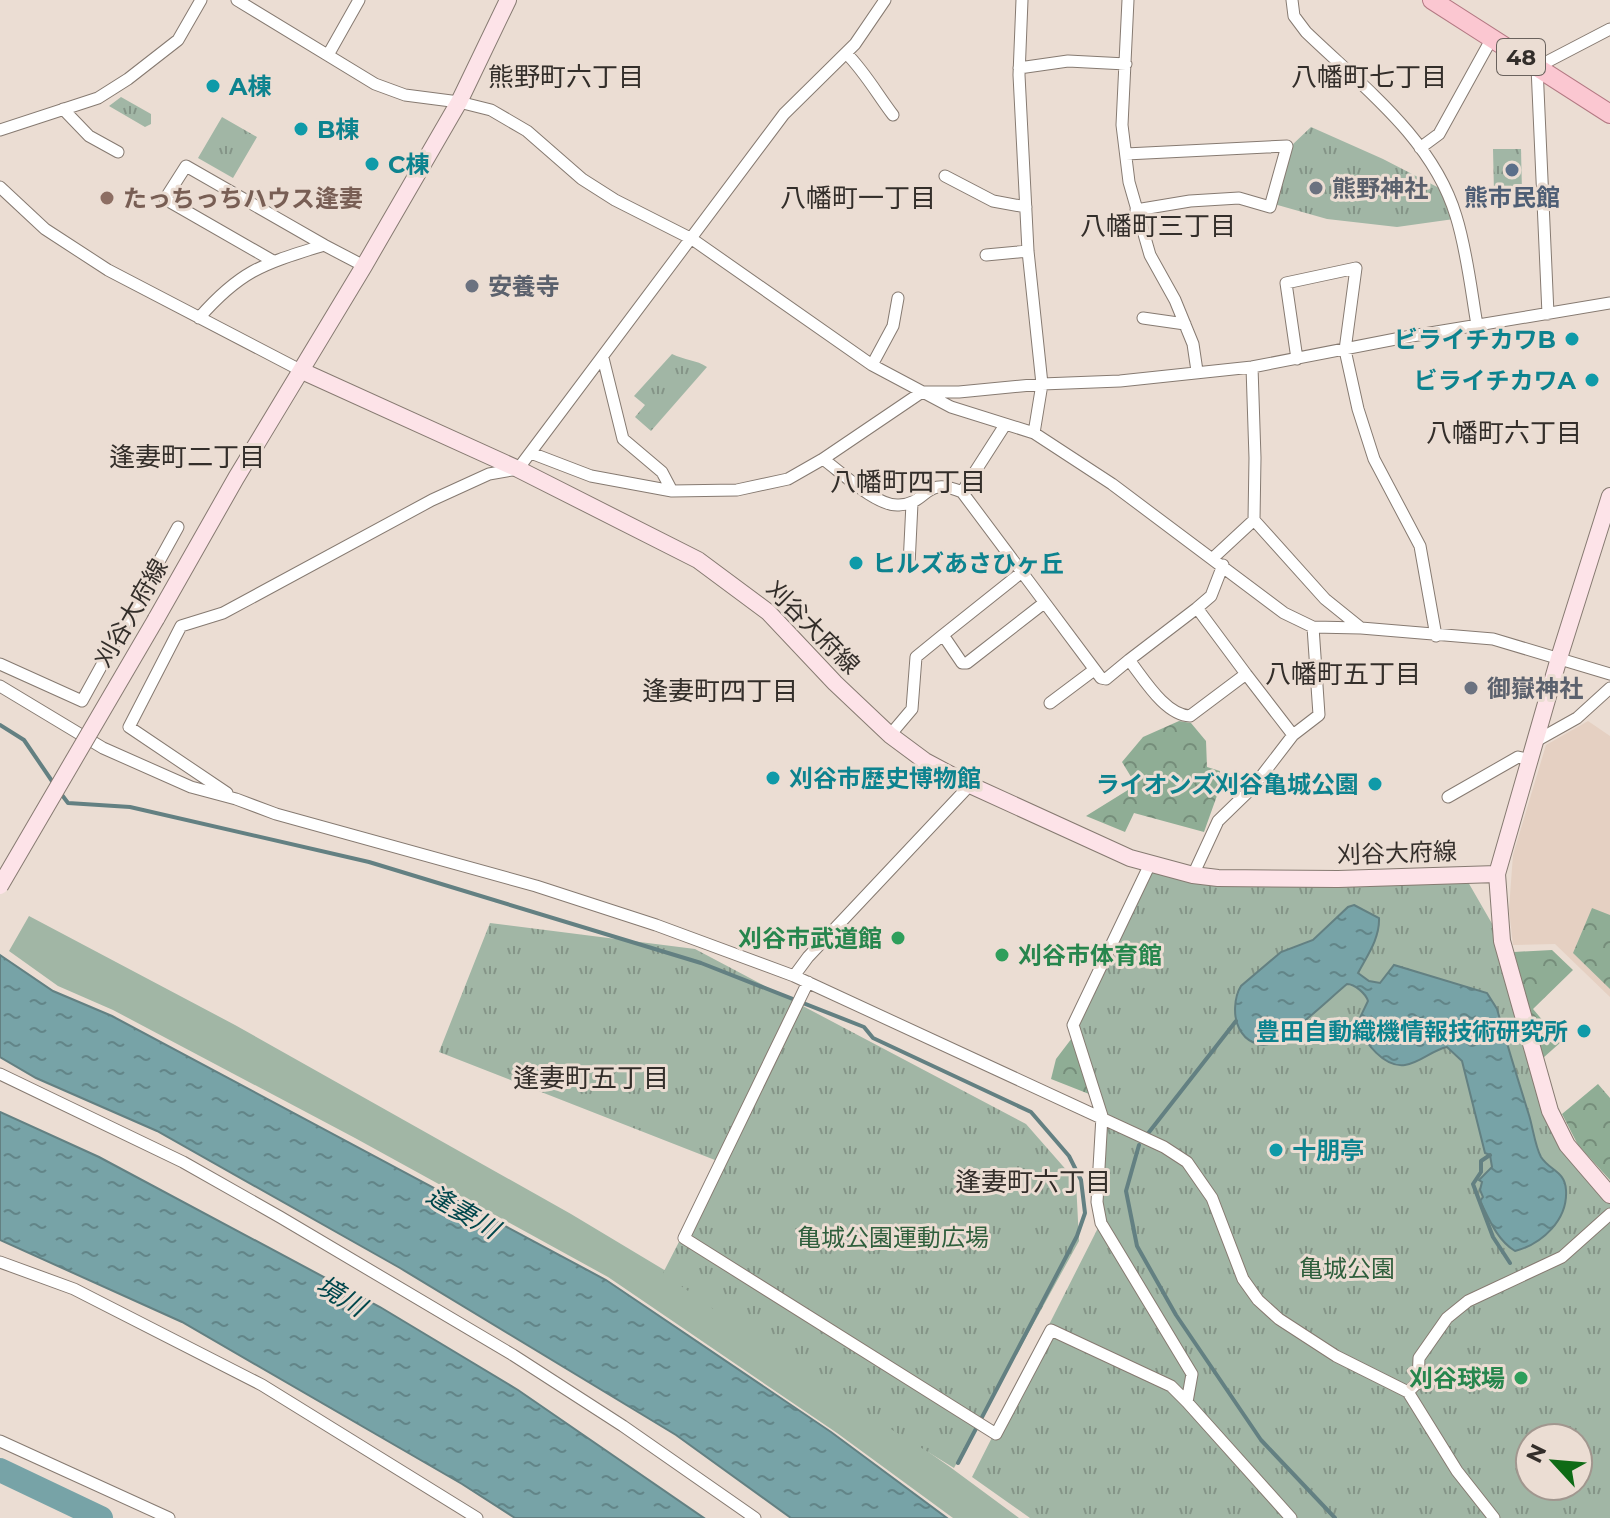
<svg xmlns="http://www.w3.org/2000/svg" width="1610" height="1518" font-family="Montserrat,'Noto Sans JP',sans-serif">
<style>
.built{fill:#e5d0c2}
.grass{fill:#a1b6a5}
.forest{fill:url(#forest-crowns)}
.park{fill:url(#park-tufts);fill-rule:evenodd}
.water{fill:url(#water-ripples);stroke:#638082;stroke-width:2}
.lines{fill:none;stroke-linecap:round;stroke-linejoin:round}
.stream{stroke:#638082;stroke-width:4}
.river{stroke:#77a3a7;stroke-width:24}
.street-casing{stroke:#867a71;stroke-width:13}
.secondary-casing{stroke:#867a71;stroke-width:18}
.primary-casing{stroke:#b37983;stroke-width:20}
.street{stroke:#fff;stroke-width:11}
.secondary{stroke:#fde3e8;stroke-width:16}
.primary{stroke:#fbc7d1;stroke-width:18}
.secondary-bridge-casing{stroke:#867a71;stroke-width:18;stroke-linecap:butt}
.secondary-bridge{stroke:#fde3e8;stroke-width:16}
.culture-dot{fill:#0f9aa8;stroke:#ebddd3;stroke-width:3}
.service-dot{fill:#5c6f8a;stroke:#ebddd3;stroke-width:3}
.worship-dot{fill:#6b7280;stroke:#ebddd3;stroke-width:3}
.education-dot{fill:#8d6e63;stroke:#ebddd3;stroke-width:3}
.leisure-dot{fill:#2e9e5b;stroke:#ebddd3;stroke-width:3}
.labels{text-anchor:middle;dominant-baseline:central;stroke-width:6;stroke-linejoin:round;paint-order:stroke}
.shield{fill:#ebddd3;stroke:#6a625d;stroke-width:2}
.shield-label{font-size:22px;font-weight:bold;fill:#332e2a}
.culture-label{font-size:24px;font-weight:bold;fill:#0d838f;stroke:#ebddd3;text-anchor:start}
.worship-label{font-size:24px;font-weight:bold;fill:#5b616d;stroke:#ebddd3;text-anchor:start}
.service-label{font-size:24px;font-weight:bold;fill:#4e5e75;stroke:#ebddd3}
.education-label{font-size:24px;font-weight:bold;fill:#785e54;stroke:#ebddd3;text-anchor:start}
.street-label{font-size:24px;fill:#332e2a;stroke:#ebddd3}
.leisure-label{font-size:24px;font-weight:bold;fill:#27864d;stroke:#ebddd3;text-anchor:end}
.park-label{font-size:24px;fill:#2f5f3c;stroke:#ebddd3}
.neighbourhood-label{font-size:26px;fill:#332e2a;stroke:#ebddd3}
.water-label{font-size:26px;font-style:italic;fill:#00474c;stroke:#ebddd3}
</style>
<defs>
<pattern id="forest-crowns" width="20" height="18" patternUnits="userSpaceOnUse" patternTransform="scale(2)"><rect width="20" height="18" fill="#8fad95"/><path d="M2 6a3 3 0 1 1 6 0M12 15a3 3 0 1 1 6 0" fill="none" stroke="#758d7a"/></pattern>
<pattern id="park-tufts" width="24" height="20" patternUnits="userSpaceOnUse" patternTransform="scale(2)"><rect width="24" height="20" fill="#a1b6a5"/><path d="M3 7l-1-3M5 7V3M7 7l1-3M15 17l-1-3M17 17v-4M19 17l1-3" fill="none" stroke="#849487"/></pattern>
<pattern id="water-ripples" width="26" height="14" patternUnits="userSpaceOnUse" patternTransform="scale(2)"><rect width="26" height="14" fill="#77a3a7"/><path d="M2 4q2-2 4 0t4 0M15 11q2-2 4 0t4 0" fill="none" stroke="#628588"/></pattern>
</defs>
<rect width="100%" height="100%" fill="#ebddd3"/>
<path class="built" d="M1588,721L1610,736V997L1555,944L1513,945L1509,909L1513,855L1546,745Z"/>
<path class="grass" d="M29,916L235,1025L571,1214L686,1283L950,1467L1019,1518H953L837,1433L608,1277L355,1138L113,1010L58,986L9,951Z"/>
<path class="forest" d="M1179,721L1191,723L1206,741L1207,767L1220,771L1219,790L1204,832L1134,813L1125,832L1086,816L1136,785L1122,762L1143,737Z
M1592,908L1610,915V989L1573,953Z
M1552,950L1573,970L1533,1009L1561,1042L1543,1058L1514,952Z
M1072,1038L1122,1107L1051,1079L1056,1059Z
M1598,1084L1610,1098V1180L1578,1145L1562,1114Z"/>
<path class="park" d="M121,97L151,114V124L145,127L109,106Z
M222,117L257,137L233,178L198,158Z
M1311,127L1383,159L1443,190L1454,219L1397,227L1327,219L1274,204L1291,146Z
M1493,149H1521L1522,192L1494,193Z
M672,354C684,360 697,360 707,367L651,431L635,417L645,405L634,396Z
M1150,864L1193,875H1464L1502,941L1550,1111L1610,1195V1518H1030L972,1477L1101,1222L1102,1116L1073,1025ZM1530,1438H1578V1486H1530Z
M490,923L695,949L1026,1124L1076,1181L1079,1241L954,1468L816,1383L663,1273L720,1162L439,1052Z"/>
<path class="water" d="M1354,905L1379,918C1380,938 1367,956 1358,973L1369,981L1380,983L1394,965L1487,993L1497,1009C1507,1044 1518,1080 1529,1115C1533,1128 1535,1146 1541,1157C1550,1171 1565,1171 1566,1190C1568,1220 1542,1244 1515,1251C1497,1240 1489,1219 1480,1201L1483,1197L1480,1190L1482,1182L1479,1180L1492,1167L1490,1155L1485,1153L1462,1061L1447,1047C1432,1050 1420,1063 1405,1065C1383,1068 1366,1042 1356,1026L1368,1001C1366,994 1355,984 1347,984C1329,999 1294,1033 1274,1042C1260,1049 1245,1041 1239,1028C1233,1017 1234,997 1241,986L1281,952L1313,940L1348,907Z
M0,955L53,991L112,1016L606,1280L831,1432L947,1518H791L676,1435L400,1268L157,1131L36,1078L0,1057Z
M0,1112L99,1157L380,1307L518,1390L704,1518H515L462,1484L182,1322L0,1240Z"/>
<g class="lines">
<path class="stream" d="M0,725L24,740L54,784
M59,791L68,803L130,807L369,862L701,963L864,1027L873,1038L1031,1112L1069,1156L1081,1180L1085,1213L1077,1236L958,1463
M1146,1136L1236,1021
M1139,1145L1126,1191L1137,1246L1176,1315L1261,1440L1335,1518
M1490,1155L1481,1161V1172L1473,1184L1493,1237L1510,1263"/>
<path class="river" d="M0,1470L101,1518"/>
<defs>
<path id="street" d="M237,0L375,84L405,95L459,102L491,110L527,131L582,179L615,200L692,239L872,365L951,407L1034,433L1112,484L1284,613L1313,627L1361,628L1493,639L1610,674
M1022,0L1019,75L1028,251L1042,384L1034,433
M1128,0L1122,125L1129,182L1150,255L1175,300L1193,344L1197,371
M1292,0L1294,16L1306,32C1362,86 1433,139 1456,216C1467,251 1471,290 1477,325
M846,53C865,72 877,94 893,115
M328,55L359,0
M1019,68L1068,61L1126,64
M63,109L89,136L118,152
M0,130L98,98L128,79L178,40L201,0
M1420,148L1439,134L1492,38
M1126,154L1287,146L1270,207L1239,198L1190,201L1136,210
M945,176L993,201L1026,207
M0,187L45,229L108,270L302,371
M986,255L1028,251
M273,261L165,199L186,166L324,245
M1548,314L1537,67L1610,29
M199,318C242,269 264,264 324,245L364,266
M1143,318L1185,324
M603,358L623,439L662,472L672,491
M1297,359L1286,283L1356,268L1345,350L1358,409L1374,459L1420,546L1436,636
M872,365L893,326L898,298
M1252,367L1255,458L1254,520
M531,453L591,476L672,491L737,490L788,479L823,459L922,392H959L1042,384L1120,381L1252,367L1406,337L1610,303
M823,459C841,472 877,507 899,505C929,504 923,475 962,492L1101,678L1106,679L1129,660
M962,492L1005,425
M1213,558L1254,520L1325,599L1361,628
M909,565L912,503
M1022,572L943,635L962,663H967L1044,603
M1197,608L1211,596L1223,565
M0,664L82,701L178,527
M1246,674L1197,608L1129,660C1144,679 1165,715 1190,716L1246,674L1293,735
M0,686L103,748L191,787L236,799L276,814L536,886L656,925L794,976L1164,1147L1187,1162L1212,1198L1243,1279L1258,1300L1279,1319L1336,1356L1408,1392L1457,1471L1494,1518
M1050,703L1094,670
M890,735L912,709L916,657L943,635
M1536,741L1577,718L1610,688
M227,793L129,727L181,626L223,613L432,500L489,474L518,469L784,114L855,44L885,0
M1448,797L1518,757L1531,760
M1150,864L1073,1025L1102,1116L1097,1202L1101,1223L1192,1374L1187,1402L1291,1518
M1193,875L1218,821L1253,787L1293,735L1319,715L1313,627
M794,976L808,957L970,785
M808,982L684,1238L996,1434L1051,1330L1171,1386L1187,1402
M0,1074L183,1162L280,1217L513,1355L623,1426L755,1518
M0,1262L74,1289L262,1385L477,1518
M1408,1392L1418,1382L1419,1358L1447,1318L1468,1301L1562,1257L1610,1214
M0,1441L169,1518"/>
<path id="secondary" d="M302,371L518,469L698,560L768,612L835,683L890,735L925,761L970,785L1130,858L1193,875L1218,878L1338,879L1497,874
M1610,496L1559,658L1497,874L1502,941L1550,1111L1567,1145L1610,1195
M156,619L236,478L364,266L459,102L508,0"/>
<path id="primary" d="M1432,0L1610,114"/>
</defs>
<use href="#street" class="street-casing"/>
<use href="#secondary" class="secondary-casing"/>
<use href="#primary" class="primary-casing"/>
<use href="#street" class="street"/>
<use href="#secondary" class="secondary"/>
<use href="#primary" class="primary"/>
<defs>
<path id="secondary-bridge" d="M0,886L156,619"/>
</defs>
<use href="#secondary-bridge" class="secondary-bridge-casing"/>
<use href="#secondary-bridge" class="secondary-bridge"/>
</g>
<g class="culture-dot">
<circle cx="213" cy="86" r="8"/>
<circle cx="301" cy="129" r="8"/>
<circle cx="372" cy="164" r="8"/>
<circle cx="1572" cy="339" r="8"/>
<circle cx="1592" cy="380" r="8"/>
<circle cx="856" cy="563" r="8"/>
<circle cx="773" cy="778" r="8"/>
<circle cx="1375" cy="784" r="8"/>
<circle cx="1584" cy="1031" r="8"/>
<circle cx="1276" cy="1150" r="8"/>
</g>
<circle class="service-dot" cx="1512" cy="170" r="8"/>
<g class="worship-dot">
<circle cx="1316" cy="188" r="8"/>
<circle cx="472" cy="286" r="8"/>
<circle cx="1471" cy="688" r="8"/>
</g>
<circle class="education-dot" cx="107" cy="198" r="8"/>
<g class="leisure-dot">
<circle cx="898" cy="938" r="8"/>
<circle cx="1002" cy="955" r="8"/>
<circle cx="1521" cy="1378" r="8"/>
</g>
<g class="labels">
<rect class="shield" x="1497" y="39" width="48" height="36" rx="6"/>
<g class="shield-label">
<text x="1521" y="57">48</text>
</g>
<g class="culture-label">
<text x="229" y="86">A棟</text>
<text x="317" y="129">B棟</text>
<text x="388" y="164">C棟</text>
<text x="1556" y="339" text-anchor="end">ビライチカワB</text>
<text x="1576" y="380" text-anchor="end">ビライチカワA</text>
<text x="872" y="563">ヒルズあさひヶ丘</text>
<text x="789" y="778">刈谷市歴史博物館</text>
<text x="1359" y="784" text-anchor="end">ライオンズ刈谷亀城公園</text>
<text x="1568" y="1031" text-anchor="end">豊田自動織機情報技術研究所</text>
<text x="1292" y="1150">十朋亭</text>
</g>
<g class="worship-label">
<text x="1332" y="188">熊野神社</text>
<text x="488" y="286">安養寺</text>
<text x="1487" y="688">御嶽神社</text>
</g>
<g class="service-label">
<text x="1512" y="197">熊市民館</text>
</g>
<g class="education-label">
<text x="123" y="198">たっちっちハウス逢妻</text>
</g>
<g class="street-label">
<text transform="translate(131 613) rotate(-60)">刈谷大府線</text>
<text transform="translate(813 627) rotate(45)">刈谷大府線</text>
<text transform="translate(1397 853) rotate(-2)">刈谷大府線</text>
</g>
<g class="leisure-label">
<text x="882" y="938">刈谷市武道館</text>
<text x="1018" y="955" text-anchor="start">刈谷市体育館</text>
<text x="1505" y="1378">刈谷球場</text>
</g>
<g class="park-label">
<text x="893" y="1237">亀城公園運動広場</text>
<text x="1347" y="1268">亀城公園</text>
</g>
<g class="neighbourhood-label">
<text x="566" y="77">熊野町六丁目</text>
<text x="1369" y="77">八幡町七丁目</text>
<text x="858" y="198">八幡町一丁目</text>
<text x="1158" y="226">八幡町三丁目</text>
<text x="1504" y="433">八幡町六丁目</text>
<text x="187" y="457">逢妻町二丁目</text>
<text x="908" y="482">八幡町四丁目</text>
<text x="1343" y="674">八幡町五丁目</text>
<text x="720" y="691">逢妻町四丁目</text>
<text x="591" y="1078">逢妻町五丁目</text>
<text x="1033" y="1182">逢妻町六丁目</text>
</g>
<g class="water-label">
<text transform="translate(463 1212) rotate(30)">逢妻川</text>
<text transform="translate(341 1296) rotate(31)">境川</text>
</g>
</g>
<g transform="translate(1554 1462) rotate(296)"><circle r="38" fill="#ebddd3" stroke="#a1978f" stroke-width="2"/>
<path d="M0-6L14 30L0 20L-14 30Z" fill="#0e6b16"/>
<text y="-12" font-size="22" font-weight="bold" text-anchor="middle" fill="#332e2a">N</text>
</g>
</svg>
